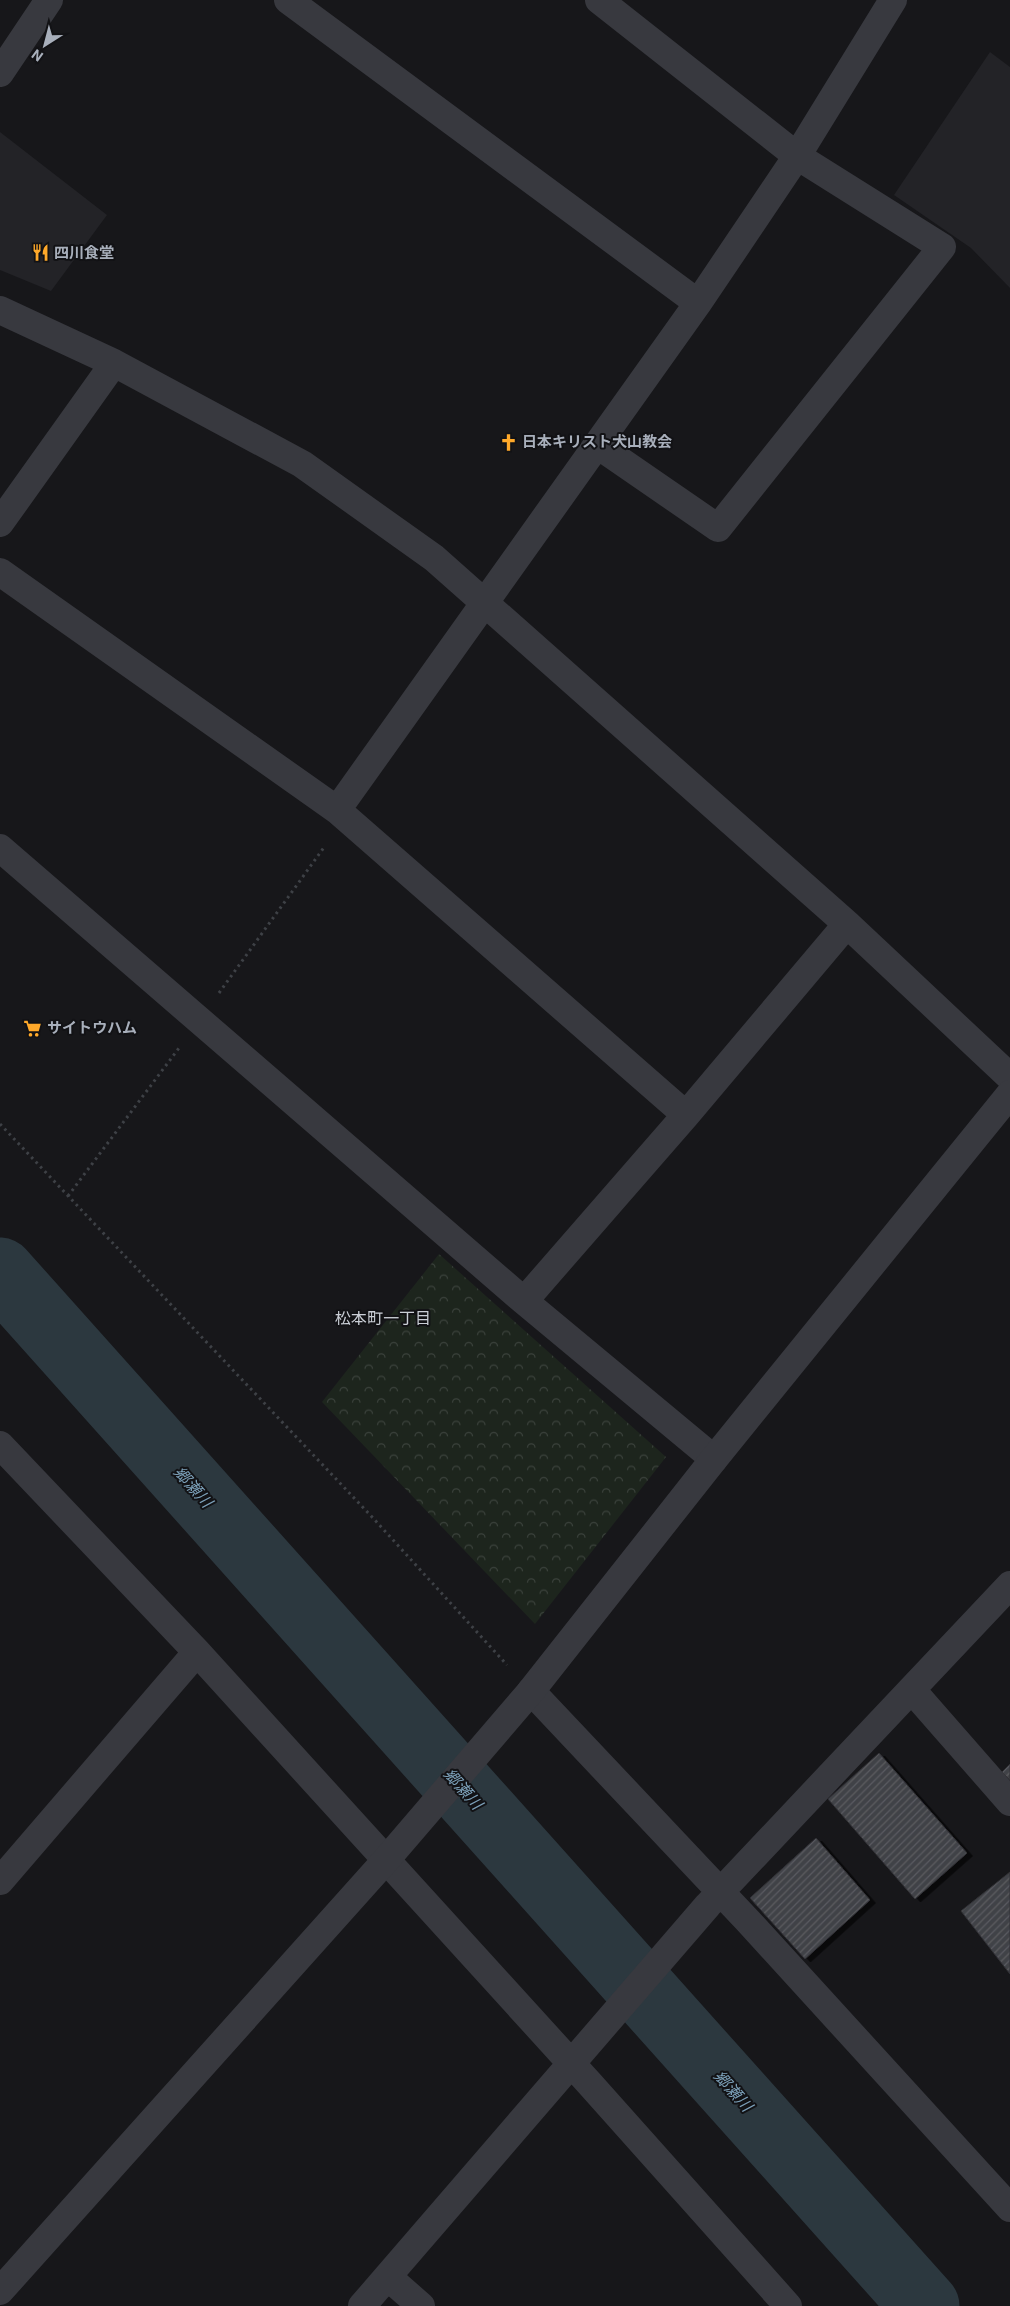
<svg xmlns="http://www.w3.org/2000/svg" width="1010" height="2306" font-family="Roboto,'Noto Sans JP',sans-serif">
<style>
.built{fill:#232327}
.park{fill:url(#park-crowns)}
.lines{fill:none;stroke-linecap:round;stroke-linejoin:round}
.river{stroke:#2c383f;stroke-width:69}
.building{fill:url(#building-hatch);stroke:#313136;filter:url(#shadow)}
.path{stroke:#3e4146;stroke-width:3;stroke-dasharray:2.5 4;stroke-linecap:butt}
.minor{stroke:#38393f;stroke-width:28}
.tertiary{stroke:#38393f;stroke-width:28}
.labels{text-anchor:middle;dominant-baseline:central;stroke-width:4;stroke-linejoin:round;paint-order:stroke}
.poi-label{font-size:15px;font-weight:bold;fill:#a8afbb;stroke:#121215;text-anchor:start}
.neighbourhood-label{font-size:16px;fill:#caced6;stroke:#121215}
.water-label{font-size:16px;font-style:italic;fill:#7ca0b9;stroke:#121215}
</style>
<defs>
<pattern id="park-crowns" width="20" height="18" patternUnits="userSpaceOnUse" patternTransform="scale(1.25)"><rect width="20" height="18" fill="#1d251d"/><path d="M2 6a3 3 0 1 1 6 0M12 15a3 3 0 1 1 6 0" fill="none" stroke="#3b423c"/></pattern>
<pattern id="building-hatch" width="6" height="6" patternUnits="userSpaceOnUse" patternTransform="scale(1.25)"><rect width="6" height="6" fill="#414247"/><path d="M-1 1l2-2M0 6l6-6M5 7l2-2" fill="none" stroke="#5a5b60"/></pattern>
<filter id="shadow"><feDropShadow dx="5.5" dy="3" stdDeviation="0" flood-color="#0009"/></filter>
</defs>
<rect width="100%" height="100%" fill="#17171a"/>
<path class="built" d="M990,52L1010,67V288L971,248L894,195Z
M0,132L107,215L51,291L0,270Z"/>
<path class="park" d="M439,1254L666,1457L535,1624L322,1402Z"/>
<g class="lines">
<path class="river" d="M0,1272L925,2306"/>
</g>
<path class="building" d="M879,1753L967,1853L915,1899L828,1799Z
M1010,1764V1780L1002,1772Z
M816,1838L870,1900L805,1959L750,1898Z
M1010,1872V1974L961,1911Z"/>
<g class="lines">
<path class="path" d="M219,993L325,846
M0,1124L373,1518L507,1665
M68,1196L179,1048"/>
<path class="minor" d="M288,0L698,303
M0,310L114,363L302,464L434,558L847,924L1010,1077
M599,446L718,528L942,247L797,156L599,0
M0,523L114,363
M0,572L337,810L686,1115
M337,810L698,303L797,156L893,0
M0,848L524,1301L714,1459
M524,1301L686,1115L847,924
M0,1445L197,1652L590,2084L788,2306
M912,1690L1010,1802
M531,1691L748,1921L1010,2208
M0,1881L197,1652
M388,2277L421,2306
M362,2306L708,1905L1010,1585"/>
<path class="tertiary" d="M0,73L49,0
M0,2291L386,1860L531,1691L714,1459L1010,1094"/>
</g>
<defs>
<symbol id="restaurant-bare" viewBox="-9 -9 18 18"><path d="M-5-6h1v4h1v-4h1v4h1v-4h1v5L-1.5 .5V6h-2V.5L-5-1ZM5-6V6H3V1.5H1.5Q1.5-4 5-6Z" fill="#ffa92a" stroke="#121215" stroke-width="2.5" paint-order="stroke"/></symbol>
<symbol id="church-bare" viewBox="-9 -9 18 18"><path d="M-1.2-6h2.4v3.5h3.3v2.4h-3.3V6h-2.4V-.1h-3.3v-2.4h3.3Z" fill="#ffa92a" stroke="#121215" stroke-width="2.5" paint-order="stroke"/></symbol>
<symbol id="supermarket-bare" viewBox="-9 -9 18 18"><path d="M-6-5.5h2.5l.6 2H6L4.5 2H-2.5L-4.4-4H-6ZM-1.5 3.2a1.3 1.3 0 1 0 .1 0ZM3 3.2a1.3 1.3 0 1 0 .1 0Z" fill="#ffa92a" stroke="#121215" stroke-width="2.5" paint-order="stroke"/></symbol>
</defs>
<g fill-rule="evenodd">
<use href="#restaurant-bare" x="28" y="240" width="25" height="25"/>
<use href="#church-bare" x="496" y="430" width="25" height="25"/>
<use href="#supermarket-bare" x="20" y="1016" width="25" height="25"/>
</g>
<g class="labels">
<g class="poi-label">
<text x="54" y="253">四川食堂</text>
<text x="522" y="442">日本キリスト犬山教会</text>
<text x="47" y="1028">サイトウハム</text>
</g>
<g class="neighbourhood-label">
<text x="383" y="1318">松本町一丁目</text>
</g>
<g class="water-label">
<text transform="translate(193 1487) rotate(48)">郷瀬川</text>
<text transform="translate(463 1789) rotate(48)">郷瀬川</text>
<text transform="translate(733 2091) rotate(48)">郷瀬川</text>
</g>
</g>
<g transform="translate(45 45) rotate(216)" stroke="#121215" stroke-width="4" paint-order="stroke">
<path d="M0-4L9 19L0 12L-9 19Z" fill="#a8afbb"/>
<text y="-8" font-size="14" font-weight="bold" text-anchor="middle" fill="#a8afbb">N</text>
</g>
</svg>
